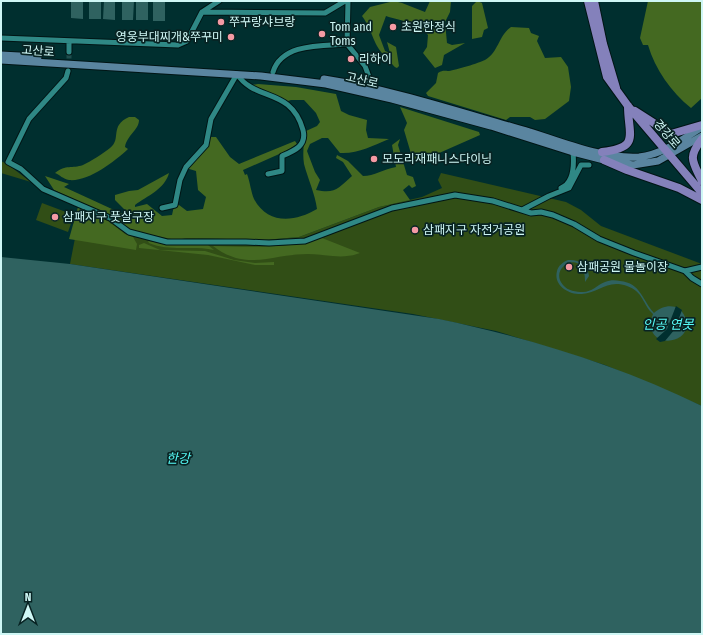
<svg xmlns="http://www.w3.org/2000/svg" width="703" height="635" font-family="'Fira Sans Condensed','Noto Sans KR',sans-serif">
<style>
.green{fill:#314e16}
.forest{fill:#446921}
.water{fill:#2f6260}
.pier{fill:#002f2f}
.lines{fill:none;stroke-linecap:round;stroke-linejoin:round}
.street-tunnel{stroke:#1f4d4d;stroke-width:5;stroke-dasharray:5 2.5;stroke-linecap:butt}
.street-casing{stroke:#001515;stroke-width:7}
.secondary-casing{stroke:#001515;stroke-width:9}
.primary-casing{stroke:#001515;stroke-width:10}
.street{stroke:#2f8885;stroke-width:5}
.secondary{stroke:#5a85a0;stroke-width:7}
.primary{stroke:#8481bb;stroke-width:8}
.poi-dot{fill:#f49aa4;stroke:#082323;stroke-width:1.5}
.labels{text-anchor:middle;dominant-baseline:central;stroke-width:3.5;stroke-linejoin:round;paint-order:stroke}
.poi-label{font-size:12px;fill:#cff7f5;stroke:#082323;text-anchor:start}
.street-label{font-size:12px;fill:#cff7f5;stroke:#082323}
.water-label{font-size:13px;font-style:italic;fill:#57fbf7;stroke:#082323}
</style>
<rect width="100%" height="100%" fill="#002f2f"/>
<path class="green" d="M1,161L7,164L31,182L1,173Z
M441,173L566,202L581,210L601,226L702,264V406L605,365L496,331L413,314L70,264L82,202L104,213L176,240L188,238L264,240L299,237L379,207L422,197L442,188L438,180Z
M42,203L74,215L68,232L36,220Z"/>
<path class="forest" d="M394,1L402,3L425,12L430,1H451L450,12L445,22L447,43L452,45L465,43L444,55L442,65L435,68L423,53L427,47L428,35C418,22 401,21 386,16L379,35L385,51L390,53L387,42L396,47L399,66L397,68C392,66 392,62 388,59C372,46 374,32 362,16L370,7Z
M477,1L482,3L488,28L484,30L482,37L472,39V6Z
M648,1H702V98L691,108C671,92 655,69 648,45H643L640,38Z
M511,27L529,28L531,33L539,36L537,41L545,58L561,57L568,67L571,87L569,101L545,119L535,120L530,117H510L506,120L428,96L426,93L436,83L438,73C443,70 444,71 449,71C456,70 479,63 485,60C499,52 498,36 511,27Z
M258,84L296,87L336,94L341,111L349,115L367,120L366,130L368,138L389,139C372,146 358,154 340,153L328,138H322L310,144L307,151L315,172L320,180L316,190C336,194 338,188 352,176L343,162L336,158L337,155L348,161L363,176C374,176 384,169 396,167L392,145L400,139L398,145L407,175L413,177L416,186L412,188L409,185L403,190L410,200L379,207L299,237L264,240L188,238L176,240L128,230L104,213L54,190L45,176L69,184L64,187L125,215L126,211L115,200V195L129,191L138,190L169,173C165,189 147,196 135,205V207L147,204L162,216L172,215L174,206L179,205L187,211L203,209L206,197L198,190L196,171L186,168L196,159L208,137H216L230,157L239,164L295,141L297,144L286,151L243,170L245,175L247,174C250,182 251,192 254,199C268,225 295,222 317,209C315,194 308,179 304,164C302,152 305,141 304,129L306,131L317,126L320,122L316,113L304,100H291L285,102L252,85Z
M400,107L479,132L480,135L421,161H416L412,157L404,130L407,123Z
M129,117H135L139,120C139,130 127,135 125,147L128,149C114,162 88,182 69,180C63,179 60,175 55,173C66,164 72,169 83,165C90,162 104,153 110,148C122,139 109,126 129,117Z
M78,207L108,221L125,234L133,237L137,244L136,250L69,239Z
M322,238L360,253C342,260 326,254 308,254C271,254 247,272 213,246C248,247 289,249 322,238Z
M148,241L172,245H208L214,250C192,245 170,252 149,243Z
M144,243L160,250L205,251L234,260L255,263L274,262V265H255L208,255L139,248V245Z"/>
<path class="water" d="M71,1H83V19L71,18Z
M89,1H101V19H89Z
M104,1H115V20L103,19Z
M122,1H134L133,20H122Z
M136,1H148V20H136Z
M153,1H165V21H153Z
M1,257L70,264L439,319C529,338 618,365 702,406V634H1Z
M568,260C578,259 588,264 589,276L585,282C586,246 547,267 563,285C568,291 576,292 583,292C592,292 597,285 605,282C610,280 615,280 620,281C641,283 642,300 654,313C663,305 679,302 685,317C697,347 639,351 653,314C642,304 644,292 627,286C607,279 599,293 582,294C570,295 553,286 557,271C558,266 563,262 568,260Z"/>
<path class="pier" d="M676,306L682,310L675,329L665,341L660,342L656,339L667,329Z"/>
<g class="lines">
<path class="street-tunnel" d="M69,66V52"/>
<defs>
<path id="street" d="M219,1L202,12L325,13L345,1
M348,1L347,44L365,66L369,77L367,87
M1,38L178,45L187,41L202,12
M69,41V52
M68,71L66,78L29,119L8,162L21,169L43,189L110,218L129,232L167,242H246L269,243L305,241L392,208L455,195L493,201L531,213L541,212L553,215L574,224L599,239L634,253L685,271L702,267
M273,72C282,43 322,46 347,44
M561,188C574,183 574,163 573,152
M162,208L175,205L180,180L186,167L206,145L211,119L237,74C255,102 291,87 303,130C307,146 294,151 282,156V171L268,174
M522,210L549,196L569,188L581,165H589
M685,271L692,278L702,284"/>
<path id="secondary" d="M1,55L38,57
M1,60L261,76L326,84L392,99L491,126L573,152L604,160L633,165L658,161L702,136
M324,79C394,90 462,113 530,132C564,143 603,159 639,157C662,155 683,139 702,127"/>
<path id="primary" d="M588,1L607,77L628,106L702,193
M594,1L603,44L616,88
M635,111L671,134L702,125
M702,139C687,158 693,162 702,181
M602,152C641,147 628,136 628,106
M604,160L627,170L679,188L702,200"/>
</defs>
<use href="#street" class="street-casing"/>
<use href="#secondary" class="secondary-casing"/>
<use href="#primary" class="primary-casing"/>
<use href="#street" class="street"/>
<use href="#secondary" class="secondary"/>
<use href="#primary" class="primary"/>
</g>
<g class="poi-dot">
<circle cx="221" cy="22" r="4"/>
<circle cx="393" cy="27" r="4"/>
<circle cx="322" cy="34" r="4"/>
<circle cx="231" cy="37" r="4"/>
<circle cx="351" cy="59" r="4"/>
<circle cx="374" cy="159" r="4"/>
<circle cx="55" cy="217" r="4"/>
<circle cx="415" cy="230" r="4"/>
<circle cx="569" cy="267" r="4"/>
</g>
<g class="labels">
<g class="poi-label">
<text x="229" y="22">쭈꾸랑샤브랑</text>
<text x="330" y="27">Tom and<tspan x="330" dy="14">Toms</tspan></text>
<text x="401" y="27">초원한정식</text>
<text x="223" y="37" text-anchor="end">영웅부대찌개&amp;쭈꾸미</text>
<text x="359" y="59">리하이</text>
<text x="382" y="159">모도리재패니스다이닝</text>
<text x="63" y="217">삼패지구 풋살구장</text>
<text x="423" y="230">삼패지구 자전거공원</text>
<text x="577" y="267">삼패공원 물놀이장</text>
</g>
<g class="street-label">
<text transform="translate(38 51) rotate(4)">고산로</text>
<text transform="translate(362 80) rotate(13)">고산로</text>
<text transform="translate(667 134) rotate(49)">경강로</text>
</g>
<g class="water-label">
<text x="668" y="324">인공 연못</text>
<text x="178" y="458">한강</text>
</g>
</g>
<rect width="703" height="635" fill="none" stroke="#cff7f5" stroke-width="4"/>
<g transform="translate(28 607)" stroke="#082323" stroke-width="3" paint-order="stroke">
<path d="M0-3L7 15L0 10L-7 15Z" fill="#cff7f5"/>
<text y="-6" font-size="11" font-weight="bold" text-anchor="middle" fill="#cff7f5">N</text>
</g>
</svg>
